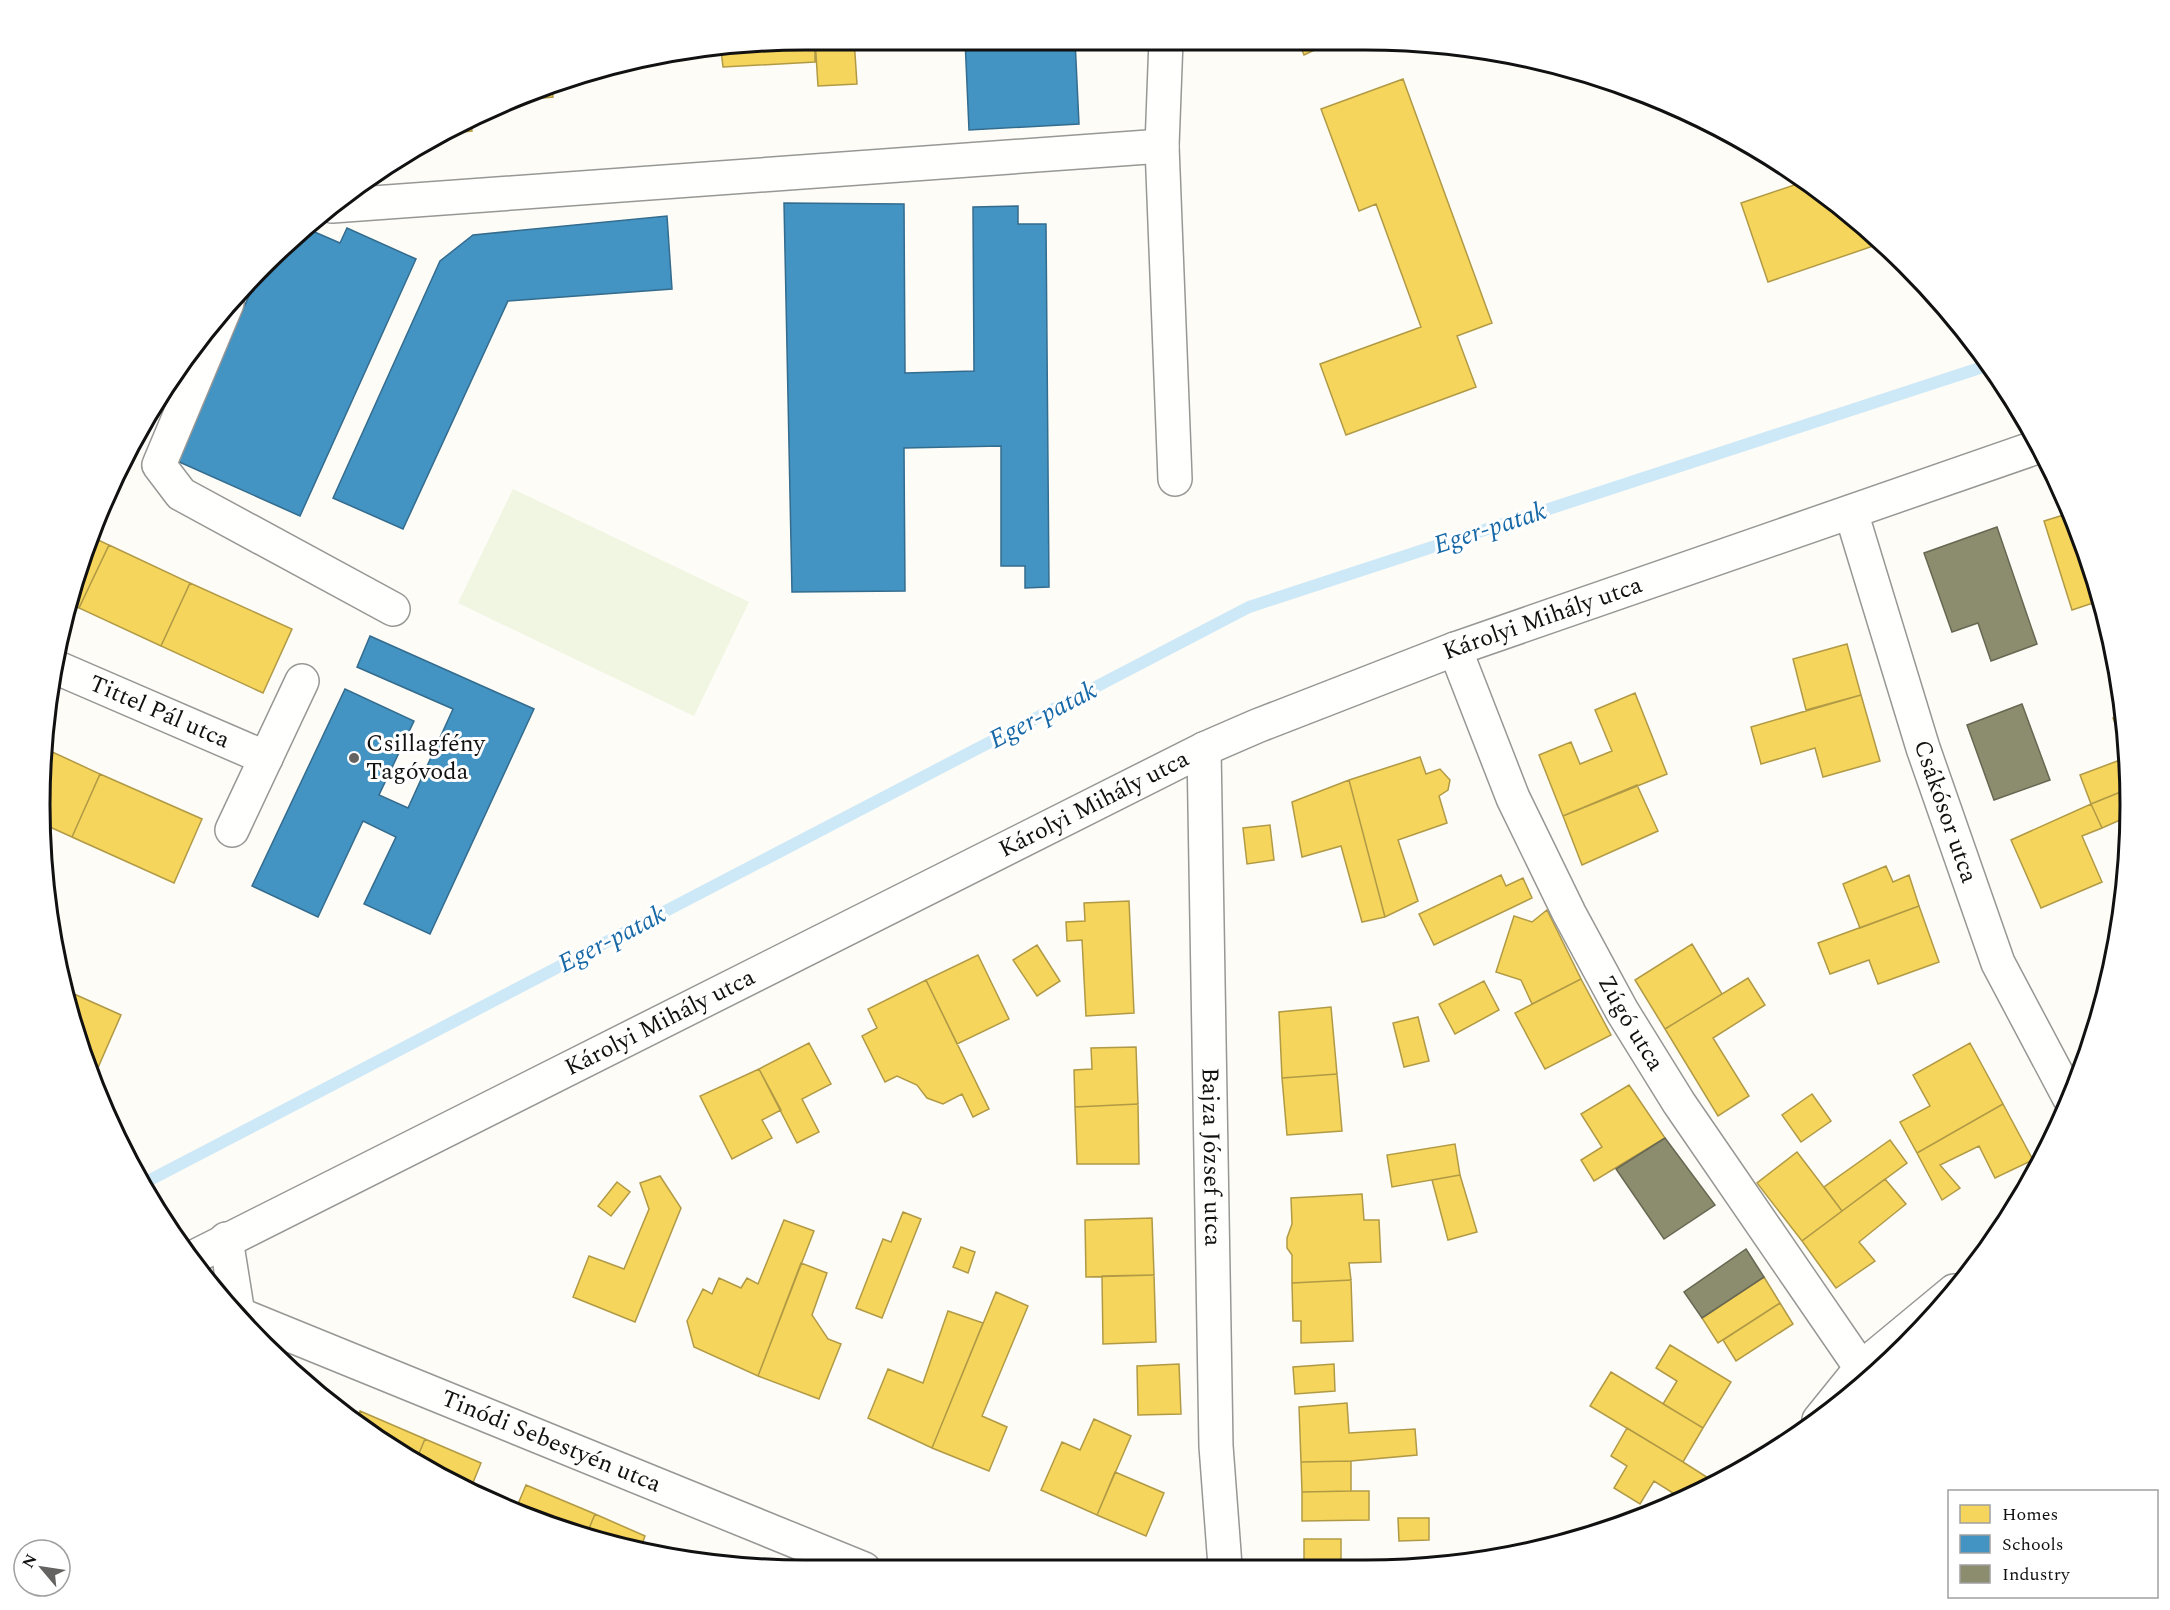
<svg xmlns="http://www.w3.org/2000/svg" width="2170" height="1610" font-family="Spectral,serif">
<style>
.pitch{fill:#f0f6e1}
.homes{fill:#f6d55c;stroke:#b19a46;stroke-width:1.5}
.schools{fill:#4393c3;stroke:#346c8e;stroke-width:1.5}
.industry{fill:#8c8c6e;stroke:#676752;stroke-width:1.5}
.lines{fill:none;stroke-linecap:round;stroke-linejoin:round}
.stream{stroke:#cde8f7;stroke-width:12}
.minor-casing{stroke:#979795;stroke-width:36}
.minor{stroke:#fffffe;stroke-width:33}
.poi-dot{fill:#646362;stroke:#fff;stroke-width:2}
.labels{text-anchor:middle;dominant-baseline:central;stroke-width:6;stroke-linejoin:round;paint-order:stroke}
.street-label{font-size:24px;fill:#111;stroke:#fff}
.poi-label{font-size:24px;fill:#111;stroke:#fff;text-anchor:start}
.water-label{font-size:26px;font-style:italic;fill:#1768a6;stroke:#fff}
.rim{fill:none;stroke:#111;stroke-width:3}
</style>
<rect width="100%" height="100%" fill="#fdfcf7"/>
<path class="pitch" d="M513,489L749,602L694,716L458,603Z"/>
<path class="homes" d="M805,39H815V62L723,67L721,50Z
M815,39H854L857,84L818,86Z
M1298,40H1336L1304,55Z
M1403,79L1492,323L1457,336L1476,387L1346,435L1320,364L1421,327L1376,204L1359,211L1321,109Z
M552,88L553,97L523,100Z
M471,122L472,131L442,134Z
M1806,181L1882,243L1768,282L1741,203Z
M2070,513L2102,600L2072,610L2044,521Z
M94,538L109,545L79,608L71,604Z
M109,545L190,583L161,646L79,608Z
M190,583L292,629L263,693L161,646Z
M1847,644L1861,695L1806,710L1793,659Z
M1635,693L1667,774L1563,816L1539,755L1571,742L1580,764L1612,751L1595,710Z
M1861,695L1880,761L1823,777L1815,748L1761,764L1751,727Z
M2123,714L2129,755L2128,789L2091,804L2080,775L2128,757L2113,718Z
M48,750L100,774L72,837L43,824Z
M1420,757L1426,774L1440,769L1450,780L1448,790L1439,796L1447,823L1398,840L1418,901L1385,917L1349,780Z
M100,774L202,819L174,883L72,837Z
M1349,780L1385,917L1362,922L1341,846L1302,857L1292,802Z
M1637,785L1658,831L1582,865L1563,816Z
M2128,789L2127,817L2102,828L2091,804Z
M2091,804L2102,828L2082,836L2102,882L2041,908L2011,840Z
M1270,825L1274,860L1247,864L1243,828Z
M1886,866L1893,882L1909,875L1919,906L1860,928L1843,884Z
M1501,875L1506,886L1523,878L1532,898L1434,945L1419,914Z
M1129,901L1134,1013L1086,1016L1082,940L1067,941L1066,922L1085,921L1084,903Z
M1919,906L1939,962L1878,984L1869,960L1830,974L1818,943Z
M1547,910L1581,979L1532,1004L1521,980L1496,972L1514,916L1532,922Z
M1692,944L1722,994L1665,1029L1635,980Z
M1037,945L1060,981L1037,996L1013,960Z
M978,955L1009,1019L957,1044L926,980Z
M1748,978L1765,1005L1713,1038L1749,1096L1718,1116L1665,1029Z
M1581,979L1611,1035L1545,1069L1515,1013Z
M926,980L989,1109L973,1117L962,1094L943,1104L927,1098L917,1085L897,1076L885,1082L862,1036L877,1028L868,1009Z
M1484,981L1499,1010L1455,1034L1439,1004Z
M63,989L121,1015L93,1079L90,1078L65,1003Z
M1331,1007L1337,1074L1282,1078L1279,1012Z
M1418,1017L1429,1061L1404,1067L1393,1023Z
M809,1043L831,1084L802,1099L819,1132L797,1143L759,1069Z
M1970,1043L2003,1104L1917,1153L1900,1122L1930,1106L1913,1075Z
M1136,1047L1138,1104L1075,1107L1074,1070L1092,1069L1091,1048Z
M759,1069L781,1110L762,1120L772,1138L732,1159L700,1096Z
M1337,1074L1342,1131L1287,1135L1282,1078Z
M1629,1085L1665,1138L1594,1181L1581,1160L1602,1147L1581,1114Z
M1812,1094L1831,1121L1801,1142L1782,1115Z
M1138,1104L1139,1164H1077L1075,1107Z
M2003,1104L2033,1160L1995,1178L1979,1146L1940,1165L1960,1188L1942,1200L1917,1153Z
M1890,1140L1907,1163L1842,1211L1824,1187Z
M1455,1144L1460,1175L1392,1187L1387,1155Z
M1797,1152L1842,1211L1802,1241L1757,1183Z
M1460,1175L1477,1232L1448,1240L1432,1180Z
M660,1176L681,1208L635,1322L573,1297L589,1256L624,1269L649,1209L640,1183Z
M1885,1179L1906,1204L1859,1242L1875,1261L1836,1288L1802,1241Z
M617,1182L630,1192L611,1216L598,1206Z
M1362,1194L1364,1220H1379L1381,1262L1349,1263L1351,1280L1292,1283V1255L1287,1248V1238L1292,1224L1291,1198Z
M903,1212L921,1219L882,1318L856,1308L883,1239L891,1242Z
M1152,1218L1154,1275L1086,1277L1085,1220Z
M784,1220L814,1231L758,1376L694,1347L687,1321L703,1289L712,1294L719,1278L741,1288L747,1278L758,1284Z
M961,1247L975,1252L968,1273L953,1267Z
M801,1263L827,1273L812,1315L828,1339L841,1344L819,1399L758,1376Z
M1154,1275L1156,1342L1103,1344L1102,1276Z
M1764,1277L1780,1303L1718,1343L1702,1318Z
M1351,1280L1353,1341L1301,1343V1321H1293L1292,1283Z
M996,1292L1028,1306L982,1416L1007,1427L989,1471L932,1448Z
M1780,1303L1793,1324L1736,1361L1723,1340Z
M948,1311L983,1323L932,1448L868,1418L888,1369L923,1383Z
M1670,1345L1731,1382L1703,1428L1663,1404L1677,1381L1656,1368Z
M1179,1364L1181,1414L1138,1415L1137,1366Z
M1334,1364L1335,1391L1295,1394L1293,1367Z
M1611,1372L1703,1428L1683,1462L1590,1406Z
M1347,1403L1349,1433L1415,1429L1417,1455L1351,1461L1301,1462L1299,1407Z
M360,1411L425,1439L415,1463L356,1421Z
M1094,1419L1131,1436L1097,1515L1041,1490L1062,1442L1080,1450Z
M1627,1428L1683,1462L1713,1481L1662,1510L1673,1493L1654,1481L1640,1504L1614,1488L1627,1466L1611,1456Z
M425,1439L481,1463L470,1490L415,1463Z
M1351,1461V1491L1302,1492L1301,1462Z
M1115,1472L1164,1493L1146,1536L1097,1515Z
M526,1485L595,1514L586,1536L559,1530L515,1511Z
M1351,1491H1369V1520L1302,1521V1492Z
M595,1514L645,1536L641,1547L586,1536Z
M1398,1518H1429V1540L1399,1541Z
M1304,1539H1341V1565L1304,1566Z
M1359,1560L1370,1565H1356Z"/>
<path class="schools" d="M965,39L1075,40L1079,124L969,130Z
M784,203L904,204L905,373L974,371L973,207L1018,206V224H1046L1049,587L1025,588V566H1001V446L904,448L905,591L792,592Z
M667,216L672,289L508,301L403,529L333,498L440,261L473,235Z
M303,227L340,243L347,228L416,259L300,516L175,460L262,267Z
M370,636L534,709L430,934L364,904L396,837L363,821L318,917L252,886L345,689L414,721L379,795L408,808L453,709L357,667Z"/>
<path class="industry" d="M1997,527L2037,644L1991,661L1978,623L1952,632L1924,553Z
M2022,704L2050,780L1994,800L1967,725Z
M1665,1138L1715,1205L1664,1239L1616,1169Z
M1746,1249L1764,1277L1702,1318L1684,1292Z"/>
<g class="lines">
<path class="stream" d="M146,1182L1249,607L1989,365"/>
<defs>
<g id="minor">
<path d="M1166,40L1162,146L1175,479"/>
<path d="M332,206L1162,146"/>
<path d="M227,303L159,465L181,494L393,609"/>
<path id="s1" d="M1851,512L1923,748L1998,963L2069,1097"/>
<path id="s2" d="M1455,649L1513,798L1569,913L1622,1011L1679,1103L1861,1368"/>
<path id="s3" d="M53,666L266,758"/>
<path id="s4" d="M1204,749L1216,1446L1225,1566"/>
<path d="M232,830L302,681"/>
<path d="M226,1239L238,1314"/>
<path id="s5" d="M190,1259L1204,749L1257,726L1455,649L2040,446"/>
<path id="s6" d="M238,1314L864,1569"/>
<path d="M1819,1420L1861,1368L1954,1291"/>
</g>
</defs>
<use href="#minor" class="minor-casing"/>
<use href="#minor" class="minor"/>
</g>
<circle class="poi-dot" cx="354" cy="758" r="6"/>
<g class="labels">
<g class="street-label">
<text stroke="none"><textPath href="#s5" startOffset="1498">Károlyi Mihály utca</textPath></text>
<text stroke="none"><textPath href="#s3" startOffset="116">Tittel Pál utca</textPath></text>
<text stroke="none"><textPath href="#s5" startOffset="1012">Károlyi Mihály utca</textPath></text>
<text stroke="none"><textPath href="#s1" startOffset="314">Csákósor utca</textPath></text>
<text stroke="none"><textPath href="#s5" startOffset="526">Károlyi Mihály utca</textPath></text>
<text stroke="none"><textPath href="#s2" startOffset="414">Zúgó utca</textPath></text>
<text stroke="none"><textPath href="#s4" startOffset="408">Bajza József utca</textPath></text>
<text stroke="none"><textPath href="#s6" startOffset="338">Tinódi Sebestyén utca</textPath></text>
</g>
<g class="poi-label">
<text x="366" y="744">Csillagfény<tspan x="366" dy="28">Tagóvoda</tspan></text>
</g>
<g class="water-label">
<text transform="translate(1490 528) rotate(-18)">Eger-patak</text>
<text transform="translate(1043 715) rotate(-27)">Eger-patak</text>
<text transform="translate(612 939) rotate(-27)">Eger-patak</text>
</g>
</g>
<path d="M0 0H2170V1610H0ZM805 50H1365A755 755 0 0 1 2120 805V805A755 755 0 0 1 1365 1560H805A755 755 0 0 1 50 805V805A755 755 0 0 1 805 50Z" fill="#fff" fill-rule="evenodd"/>
<path class="rim" d="M805 50H1365A755 755 0 0 1 2120 805V805A755 755 0 0 1 1365 1560H805A755 755 0 0 1 50 805V805A755 755 0 0 1 805 50Z"/>
<rect x="1948" y="1490" width="210" height="108" fill="#ffffff" stroke="#a0a0a0" stroke-width="1.5"/>
<rect x="1960" y="1505" width="30" height="18" fill="#f6d55c" stroke="#a0a0a0" stroke-width="1.5"/>
<text x="2002" y="1520" font-size="18" fill="#111111">Homes</text>
<rect x="1960" y="1535" width="30" height="18" fill="#4393c3" stroke="#a0a0a0" stroke-width="1.5"/>
<text x="2002" y="1550" font-size="18" fill="#111111">Schools</text>
<rect x="1960" y="1565" width="30" height="18" fill="#8c8c6e" stroke="#a0a0a0" stroke-width="1.5"/>
<text x="2002" y="1580" font-size="18" fill="#111111">Industry</text>
<g transform="translate(42 1568) rotate(299)"><circle r="28" fill="#ffffff" stroke="#a0a0a0" stroke-width="1.5"/>
<path d="M0-4.5L10 22L0 15L-10 22Z" fill="#646362"/>
<text y="-9" font-size="16" font-weight="bold" text-anchor="middle" fill="#111111">N</text>
</g>
</svg>
